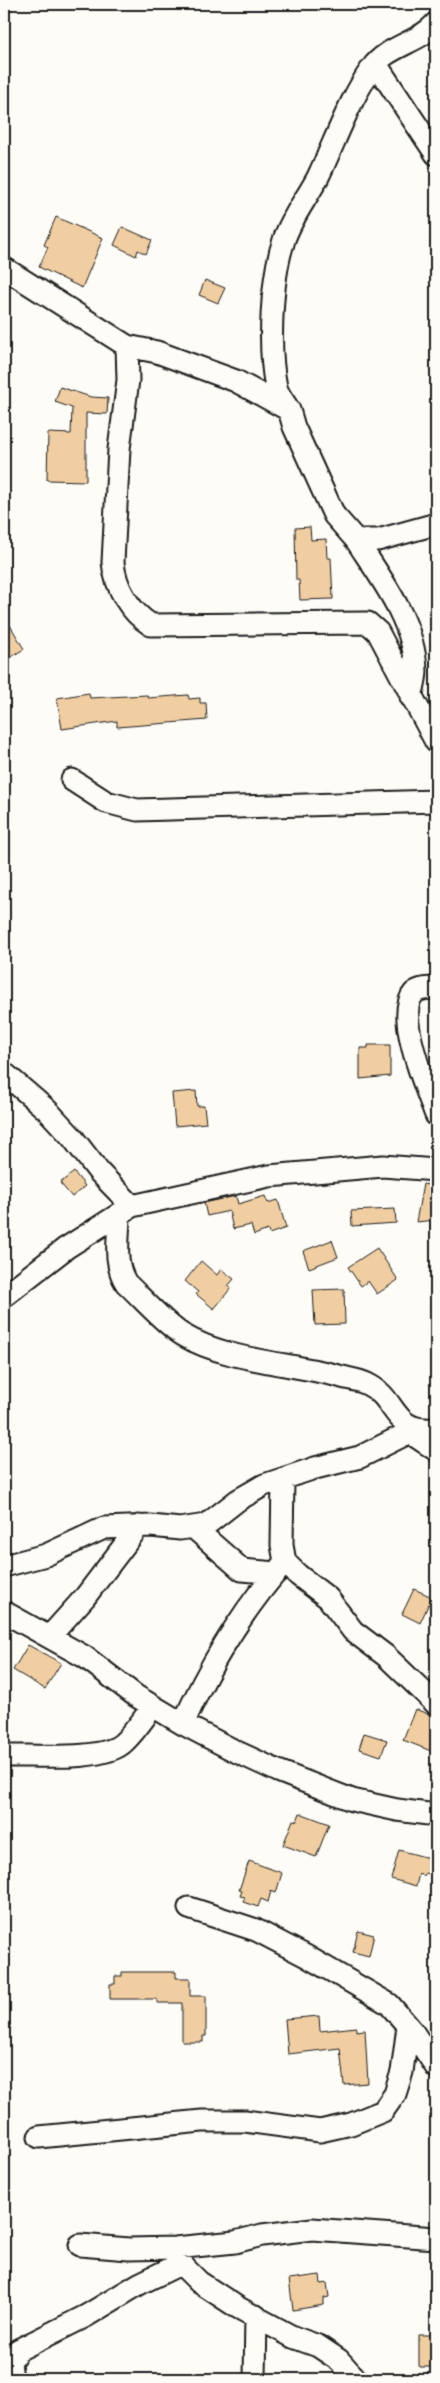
<svg xmlns="http://www.w3.org/2000/svg" width="440" height="2383" font-family="Itim,sans-serif">
<style>
.building{fill:#f0cea1;stroke:#1c1c1c}
.lines{fill:none;stroke-linecap:round;stroke-linejoin:round}
.minor-casing{stroke:#1c1c1c;stroke-width:25}
.minor{stroke:#fdfcf7;stroke-width:21}
</style>
<rect width="100%" height="100%" fill="#fdfcf7"/>
<filter id="ink" filterUnits="userSpaceOnUse"><feTurbulence type="fractalNoise" baseFrequency=".02" numOctaves="2"/><feDisplacementMap in="SourceGraphic" scale="10" xChannelSelector="R" yChannelSelector="G"/><feConvolveMatrix kernelMatrix="1 2 1 2 8 2 1 2 1" color-interpolation-filters="sRGB"/></filter>
<g filter="url(#ink)">
<path class="building" d="M56,217L103,238L82,288L39,267L48,247L44,245Z
M122,227L152,240L146,254L138,250L136,256L114,245Z
M205,280L225,288L218,303L199,295Z
M60,387L91,397L108,398L107,414L86,413V481L47,480L48,433L71,434L72,408L55,402Z
M310,527L311,540L326,539L327,558H331L333,599L300,600L299,580H296L295,528Z
M4,615L24,649L4,661Z
M89,693L90,698L147,695L148,698L188,695L189,699L200,698V703H206L207,720L117,727V721L62,729L57,698Z
M368,1045H390V1076L360,1079V1048H368Z
M196,1091L197,1106H204L206,1123L175,1126L172,1093Z
M74,1172L85,1186L72,1197L60,1183Z
M423,1184L436,1186V1220L416,1222Z
M236,1196L238,1204L265,1196L268,1203L278,1200L286,1228L269,1234L268,1230L254,1235L251,1225L233,1229L229,1211L207,1216L204,1203Z
M395,1209L396,1223L352,1226L351,1211Z
M332,1240L338,1257L309,1268L303,1251Z
M377,1248L398,1280L377,1294L368,1281L361,1286L348,1267Z
M201,1261L217,1275L221,1269L234,1279L228,1286L231,1288L214,1309L196,1294L198,1292L185,1281Z
M344,1289L345,1324L315,1325L313,1290Z
M414,1589L432,1597L420,1623L402,1614Z
M28,1645L61,1663L45,1689L13,1670Z
M415,1709L436,1717V1753L403,1740Z
M364,1733L387,1740L381,1756L359,1749Z
M300,1813L329,1824L316,1857L283,1845L293,1820L297,1821Z
M399,1850L436,1860V1876L425,1873L424,1876L419,1874L416,1886L391,1879Z
M249,1861L282,1873L276,1893L271,1891L268,1902L261,1899L258,1907L243,1902L245,1897L240,1896L242,1891L239,1890Z
M358,1931L374,1935L369,1956L353,1952Z
M122,1972H176V1978H190V1996H206V2036H203V2042H182V2003H157V1999H110V1984H115V1976H122Z
M319,2016L320,2031L356,2027V2031L365,2030L368,2083L344,2085L340,2048L288,2054L285,2019Z
M320,2275L321,2284L327,2283L329,2297L324,2298V2305L293,2310L289,2279Z
M419,2335H436V2367H419Z"/>
<g class="lines">
<defs>
<path id="minor" d="M376,64L436,154
M4,268L127,346L157,352L236,381L289,410L294,427L334,515L356,540H378L436,524
M127,346L128,380L119,449L113,562C115,587 130,612 151,625L368,623L378,632L436,742
M289,410C285,403 278,395 276,387C268,348 271,278 284,240C291,218 307,198 318,177C335,142 349,100 372,68C387,46 419,43 436,23
M356,540C381,578 415,623 416,671C416,679 413,689 411,697
M72,780L106,802L137,810L436,801
M436,988C429,988 420,988 414,993C394,1015 427,1090 436,1115
M4,1073L47,1110L72,1137L99,1172L132,1206
M119,1214C119,1237 113,1263 126,1283C142,1298 165,1324 183,1335C226,1361 293,1363 342,1377C350,1379 359,1380 367,1384C399,1399 390,1433 436,1429
M4,1296L66,1248L132,1206L269,1176L383,1166L436,1170
M409,1432L436,1450
M283,1479L282,1545L285,1562L298,1575L328,1598L353,1631L386,1656L436,1704
M193,1527L242,1570L276,1573
M4,1566L46,1555L104,1528L151,1526L180,1529L206,1525L238,1500L264,1485L315,1468L360,1457L416,1429
M4,1612L85,1657L136,1696L183,1724L237,1752L278,1771L352,1800L397,1810L436,1815
M50,1636L85,1597L139,1526
M183,1724C209,1666 243,1609 285,1562
M4,1756C32,1755 105,1762 124,1742C135,1732 144,1718 153,1706
M189,1908L256,1930L306,1956L389,2004L413,2032L436,2067
M39,2137L202,2121H245L320,2131L351,2124L383,2111L395,2094L402,2072L408,2026
M80,2245L129,2249L175,2248L235,2242L262,2235L312,2229L436,2238
M175,2248L184,2267L199,2282L237,2307L293,2337L318,2346L339,2360L356,2379
M12,2379L10,2362L18,2350L86,2316L139,2284L182,2263
M255,2379L256,2316"/>
</defs>
<use href="#minor" class="minor-casing"/>
<use href="#minor" class="minor"/>
</g>
</g>
<rect width="440" height="2383" fill="none" stroke="#fdfcf7" stroke-width="20"/>
<rect x="10" y="10" width="420" height="2363" fill="none" stroke="#1c1c1c" stroke-width="2" filter="url(#ink)"/>
</svg>
